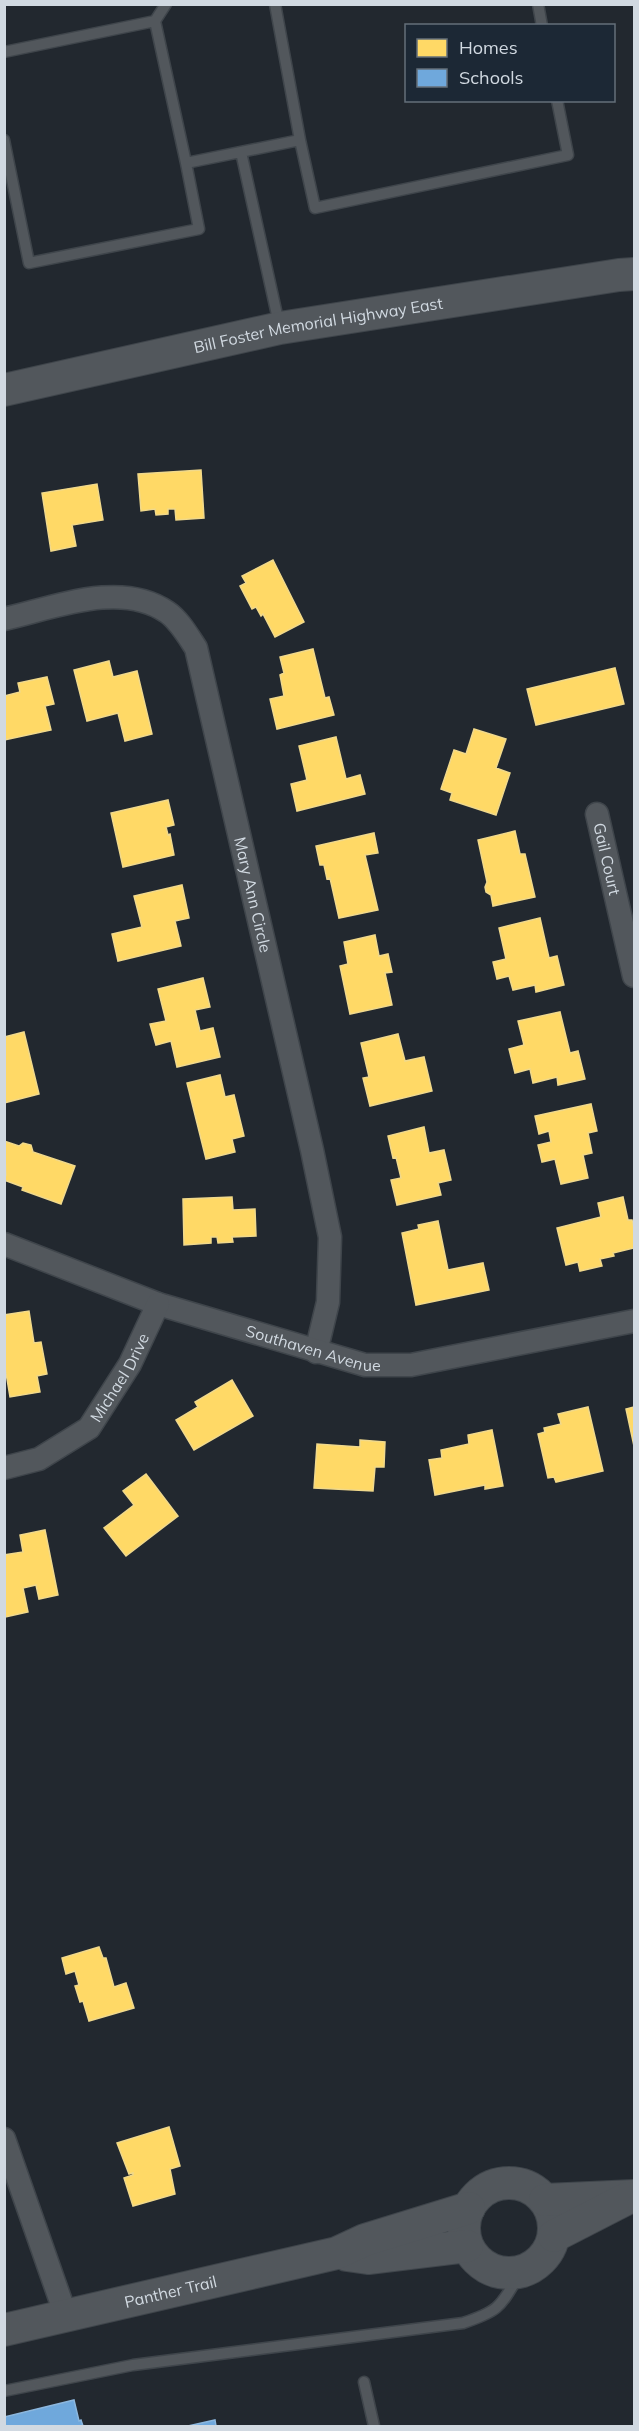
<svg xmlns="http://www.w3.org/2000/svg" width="639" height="2431" font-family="Mulish,sans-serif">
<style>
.homes{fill:#ffd966;stroke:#f1d98b;stroke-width:1.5}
.schools{fill:#6fa8dc;stroke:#8cb7de;stroke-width:1.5}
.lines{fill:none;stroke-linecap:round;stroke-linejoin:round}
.lane-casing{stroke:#3f454b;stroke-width:13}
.street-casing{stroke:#3f454b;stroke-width:25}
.secondary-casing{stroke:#3f454b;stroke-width:34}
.lane{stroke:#52575c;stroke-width:10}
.street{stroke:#52575c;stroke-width:22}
.secondary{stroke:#52575c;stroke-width:32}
.labels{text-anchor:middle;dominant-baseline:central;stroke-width:6;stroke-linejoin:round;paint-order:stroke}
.street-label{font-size:16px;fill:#d1d9e1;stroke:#1c2835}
</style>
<rect width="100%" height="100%" fill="#22282f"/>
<path class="homes" d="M201,470L204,518L176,520L175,509H168V514L156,515L155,509L141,511L138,474Z
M97,484L103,520L72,525L76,546L51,551L42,493Z
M273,560L304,622L275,637L263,614L261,616L256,607L252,609L240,586L246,583L242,576Z
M313,649L325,698L329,697L334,715L277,729L270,699L284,696L280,675L284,673L280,657Z
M109,661L113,677L137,671L152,734L125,741L118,713L87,721L74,670Z
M615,668L624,704L536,725L527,689Z
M47,677L54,704L45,706L51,730L4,740V696L20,692L18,683Z
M474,729L506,739L496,768L510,773L496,815L450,800L452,793L441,789L454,750L466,754Z
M336,737L346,779L360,775L365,794L297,811L291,784L307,780L299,746Z
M168,800L174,825L166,827L168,835L170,834L174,855L123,867L111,813Z
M515,831L520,854H525L535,897L493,906L491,895L486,892L485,887L487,882L478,840Z
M374,833L378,853L365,855L378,910L339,918L330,878L327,879L324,865H320L316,846Z
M182,885L189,918L175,921L181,946L118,961L112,934L142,927L134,896Z
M540,918L549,958L557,956L564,985L536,992L535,985L513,990L509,976L497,979L493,962L506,959L499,928Z
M375,935L379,956L388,954L392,972L385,973L392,1005L350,1014L340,966L348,964L344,942Z
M203,978L210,1007L195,1010L200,1031L213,1028L220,1057L177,1067L171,1041L156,1045L150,1024L166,1021L158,989Z
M560,1012L570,1053L578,1051L585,1079L558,1085L557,1077L533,1083L530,1069L515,1073L509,1049L524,1045L518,1021Z
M24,1032L39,1094L4,1103V1037Z
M398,1034L405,1061L424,1057L432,1091L370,1106L363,1078L369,1077L361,1043Z
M220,1075L225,1097L234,1095L244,1136L232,1139L235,1152L206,1159L187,1083Z
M591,1104L597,1131L588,1133L592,1153L583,1155L588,1178L561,1184L555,1159L542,1162L538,1145L551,1142L549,1131L539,1134L535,1116Z
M424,1127L429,1153L444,1150L451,1180L438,1183L441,1195L397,1205L391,1180L401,1178L396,1157L393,1158L388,1136Z
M4,1141L19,1146L23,1143L31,1145L33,1152L75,1166L61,1204L22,1190L23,1187L4,1180L6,1175Z
M232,1197L233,1210L255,1209L256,1236L232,1237L233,1242L218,1243L217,1237H211V1243L184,1245L183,1199Z
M623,1197L628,1220H632L634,1228V1248L613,1253L614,1256L600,1259L602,1266L580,1271L578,1262L566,1265L557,1228L601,1217L598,1203Z
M438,1221L448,1270L483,1263L489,1290L416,1305L402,1233L419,1229L418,1225Z
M29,1311L34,1343L41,1342L47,1374L37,1376L40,1392L10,1397L4,1361V1315Z
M232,1380L253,1416L194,1450L176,1420L198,1407L195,1402Z
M588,1407L603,1471L556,1482L554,1477L548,1478L538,1434L545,1432L544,1428L561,1424L558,1414Z
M634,1407V1446L626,1409Z
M492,1430L503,1486L485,1489V1485L435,1495L429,1460L442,1458L441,1450L469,1444L468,1435Z
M360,1440L385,1442L384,1467H375L373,1491L314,1488L317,1444L360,1447Z
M146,1474L178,1516L126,1556L104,1528L134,1505L123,1491Z
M45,1530L58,1595L39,1599L36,1585L23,1588L28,1612L5,1617L4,1555L23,1552L20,1535Z
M99,1947L103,1958H106L114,1987L126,1983L134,2008L89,2021L83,2001L80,2002L75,1986L79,1985L75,1971L66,1974L62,1958Z
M169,2127L180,2166L170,2169L175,2194L133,2206L124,2178L133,2175V2173L129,2174L117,2143Z"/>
<path class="schools" d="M74,2400L79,2421L81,2420L83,2426H4V2417Z
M215,2420L216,2426H188Z"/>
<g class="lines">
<defs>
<path id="lane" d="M275,4L300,140
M538,4L542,26
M155,21L186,163
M4,52L155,21L166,4
M4,140L29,263L199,229L186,163L300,140L315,208L568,155L557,100
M241,152L279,324
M364,2382L374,2426
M4,2391L133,2365L463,2323C502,2310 500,2306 521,2272"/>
<g id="street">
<path id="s1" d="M4,619C53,608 121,580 167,612C179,620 188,636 196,648L312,1150L330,1237L328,1302L316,1352"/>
<path id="s2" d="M597,814L634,976"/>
<path id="s3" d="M4,1244L158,1304L365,1365H411L634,1321"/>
<path id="s4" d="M4,1468L39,1459L89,1428L130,1364L158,1304"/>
<path d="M4,2139L66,2316"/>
</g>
<g id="secondary">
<path id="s5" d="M4,390L280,328L619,275L634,274"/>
<circle cx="509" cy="2228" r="45"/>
<path d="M545,2200L634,2196"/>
<path d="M554,2236L628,2198"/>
<path d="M347,2255L368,2258L467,2246"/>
<path id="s6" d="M4,2330L337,2253L365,2240L469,2208"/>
</g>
</defs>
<use href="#lane" class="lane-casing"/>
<use href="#street" class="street-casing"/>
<use href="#secondary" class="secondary-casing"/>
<use href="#lane" class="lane"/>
<use href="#street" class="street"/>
<use href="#secondary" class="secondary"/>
</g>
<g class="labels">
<g class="street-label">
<text stroke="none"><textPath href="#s5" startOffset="321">Bill Foster Memorial Highway East</textPath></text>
<text stroke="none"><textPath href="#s2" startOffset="46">Gail Court</textPath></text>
<text stroke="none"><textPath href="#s1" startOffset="468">Mary Ann Circle</textPath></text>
<text stroke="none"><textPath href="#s3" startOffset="327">Southaven Avenue</textPath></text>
<text stroke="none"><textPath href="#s4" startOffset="154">Michael Drive</textPath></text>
<text stroke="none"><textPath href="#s6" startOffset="171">Panther Trail</textPath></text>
</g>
</g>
<rect width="639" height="2431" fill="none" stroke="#d1d9e1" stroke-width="12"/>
<rect x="405" y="24" width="210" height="78" fill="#1c2835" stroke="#646f7a" stroke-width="1.5"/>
<rect x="417" y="39" width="30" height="18" fill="#ffd966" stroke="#646f7a" stroke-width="1.5"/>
<text x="459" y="54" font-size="18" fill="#d1d9e1">Homes</text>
<rect x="417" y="69" width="30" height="18" fill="#6fa8dc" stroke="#646f7a" stroke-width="1.5"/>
<text x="459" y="84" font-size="18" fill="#d1d9e1">Schools</text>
</svg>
